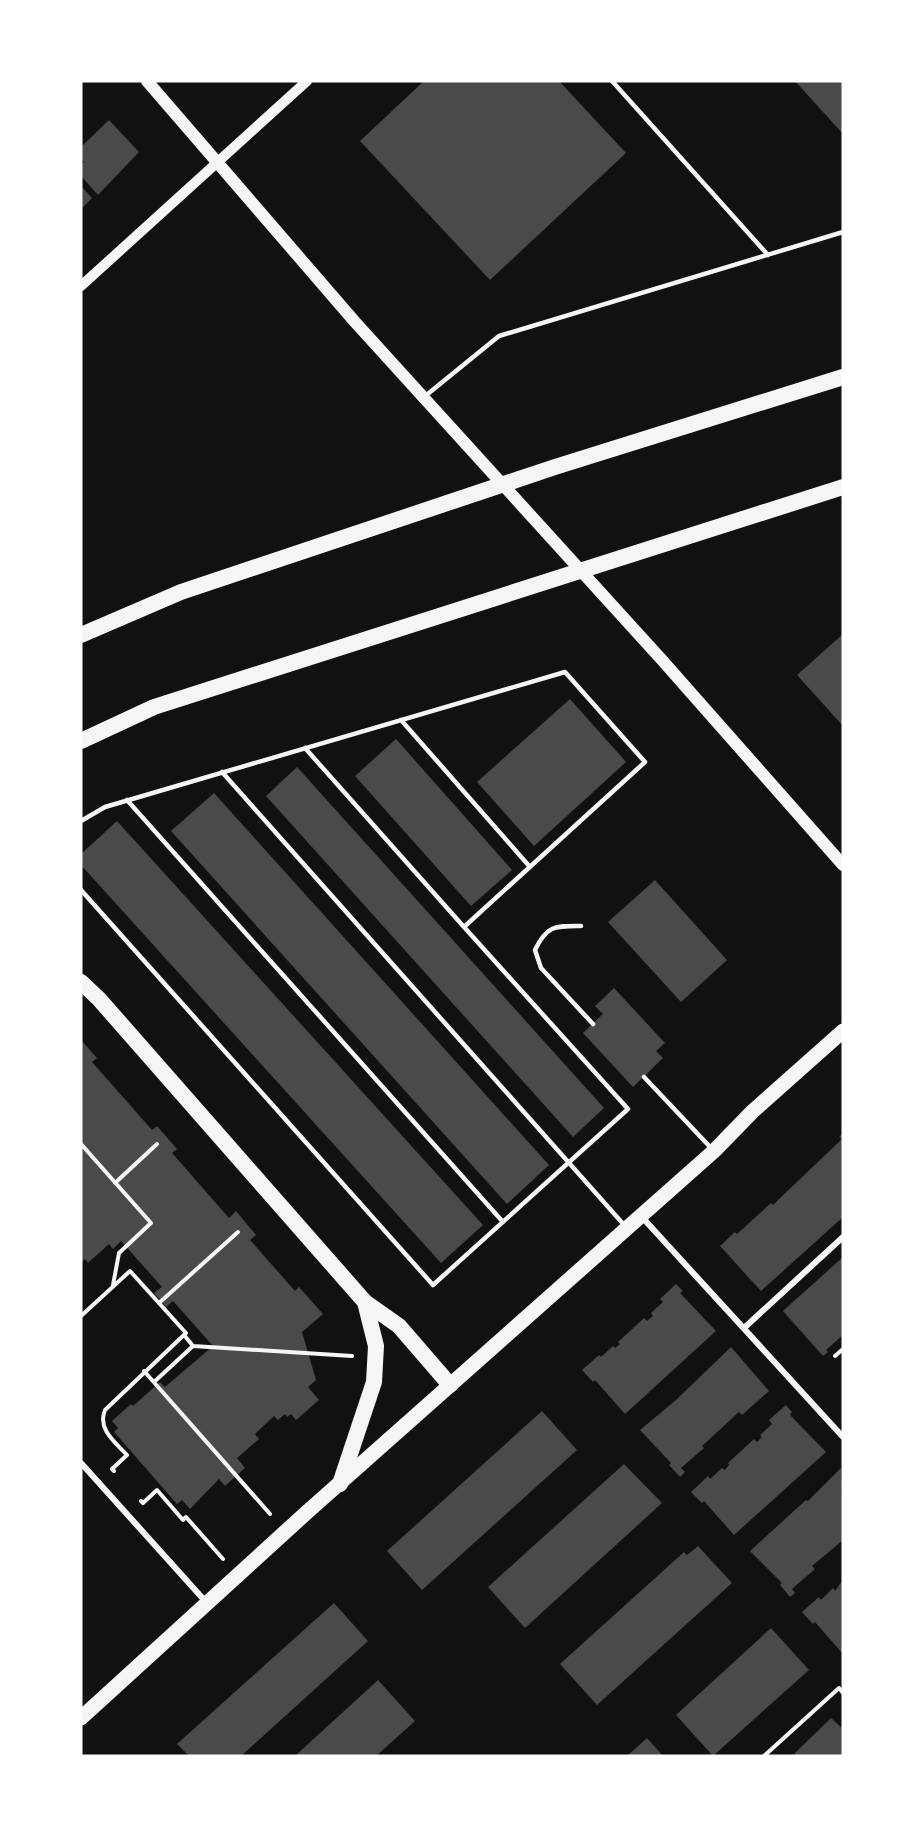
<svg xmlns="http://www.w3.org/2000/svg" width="924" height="1837" font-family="Rubik,sans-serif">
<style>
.building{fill:#4a4a4a}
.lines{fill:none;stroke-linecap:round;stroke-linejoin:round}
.path{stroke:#f5f5f5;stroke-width:4}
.service{stroke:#f5f5f5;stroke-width:4.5}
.minor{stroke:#f5f5f5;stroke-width:6}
.tertiary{stroke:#f5f5f5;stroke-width:10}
.secondary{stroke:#f5f5f5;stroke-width:12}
.primary{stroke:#f5f5f5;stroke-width:15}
.trunk{stroke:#f5f5f5;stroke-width:16}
</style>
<rect width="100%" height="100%" fill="#111"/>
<path class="building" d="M424,81H559L626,153L490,280L360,141Z
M795,81H843V134Z
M109,120L139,152L98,195L81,176V165L84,162L81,158V147Z
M81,186L92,198L81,209Z
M843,634V726L797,675Z
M570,699L626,762L534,846L477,782Z
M396,739L512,870L471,906L355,776Z
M297,767L604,1108L573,1137L266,796Z
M214,793L549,1165L507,1204L171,831Z
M117,821L483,1225L441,1263L81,865V854Z
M655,880L727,960L681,1002L608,922Z
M614,988L665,1043L656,1051L663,1058L633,1087L583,1033L603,1014L595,1006Z
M81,1040L97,1058L92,1062L152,1130L157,1126L177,1149L172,1153L229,1218L236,1211L256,1235L250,1240L295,1291L299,1287L323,1314L302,1332L316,1380L308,1387L319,1400L296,1420L291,1414L287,1417L285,1414L278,1420L274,1416L255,1434L259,1439L237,1458L245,1468L225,1486L219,1479L190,1509L182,1500L177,1504L114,1432L118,1428L112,1421L131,1404L133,1406L160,1382L165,1387L213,1346L173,1301L166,1307L154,1293L162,1287L121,1241L113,1249L109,1244L88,1263L85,1259L81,1263Z
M843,1133V1217L761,1291L720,1246L735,1232L737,1234L771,1203L773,1205L778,1200L842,1139L839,1137Z
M843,1257V1335L826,1350L828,1352L823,1356L783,1311Z
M676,1284L683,1291L680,1293L716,1331L625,1414L595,1380L593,1382L582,1370L599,1355L601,1357L613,1346L615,1348L620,1344L618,1342L644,1318L647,1321L653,1316L651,1313L663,1302L660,1299Z
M731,1347L769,1391L742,1415L739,1412L702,1446L704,1448L681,1468L685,1472L680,1477L669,1465L671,1463L640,1430L676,1400Z
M786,1405L792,1412L790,1415L826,1452L734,1535L704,1501L702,1503L691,1492L708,1476L710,1479L722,1468L725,1470L729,1465L728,1463L754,1439L757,1442L762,1437L760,1435L772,1424L769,1420Z
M542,1411L577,1450L422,1590L387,1551Z
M624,1464L662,1503L525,1628L488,1587Z
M841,1468L843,1540L812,1566L815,1569L792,1589L795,1593L790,1597L780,1585L782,1583L750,1551L806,1500L808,1501Z
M698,1546L732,1583L597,1705L560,1664L684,1552L687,1555Z
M843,1580V1654L815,1622L813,1624L802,1612L819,1597L821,1600L833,1588L835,1591Z
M334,1603L368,1641L241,1756H189L177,1744Z
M771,1628L809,1670L713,1756L676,1715Z
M378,1680L415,1721L376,1756H295Z
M831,1718L843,1729V1756H795V1753Z
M647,1738L663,1756H627Z"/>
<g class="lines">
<path class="path" d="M81,1144L151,1223L119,1253L113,1285
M115,1183L157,1144
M159,1303L238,1232
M81,1316L130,1271L186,1333L105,1410C97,1429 115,1442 127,1455L112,1469L114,1471
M184,1335L193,1346
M835,1356L843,1349
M144,1371L270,1514
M154,1382L193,1346L352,1356
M141,1501L143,1503L157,1490L183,1520L186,1517L223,1559
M764,1756L839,1688L843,1693"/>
<path class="service" d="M612,81L768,255
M424,397L499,336L843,232
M401,720L530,867
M305,748L464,927
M222,772L625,1226
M127,800L503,1222
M81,821L105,807L565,672L645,762L464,927L628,1109L433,1285L81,890
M581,926C555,926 547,925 535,950L541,968L593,1024
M644,1077L712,1149"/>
<path class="minor" d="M641,1216L843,1437
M744,1328L843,1237
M81,1463L206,1602"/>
<path class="tertiary" d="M81,286L307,81"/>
<path class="secondary" d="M147,81L355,322L662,660L843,865"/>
<path class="primary" d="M81,1718L306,1513L714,1151L753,1111L843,1031"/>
<path class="trunk" d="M81,635L181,592L555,467L843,377
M81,741L154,707L843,487
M81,982L99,999L365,1302L399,1326L450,1385
M340,1484L374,1382L376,1346L365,1302"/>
</g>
<rect width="924" height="1837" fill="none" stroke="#ffffff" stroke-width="165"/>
</svg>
